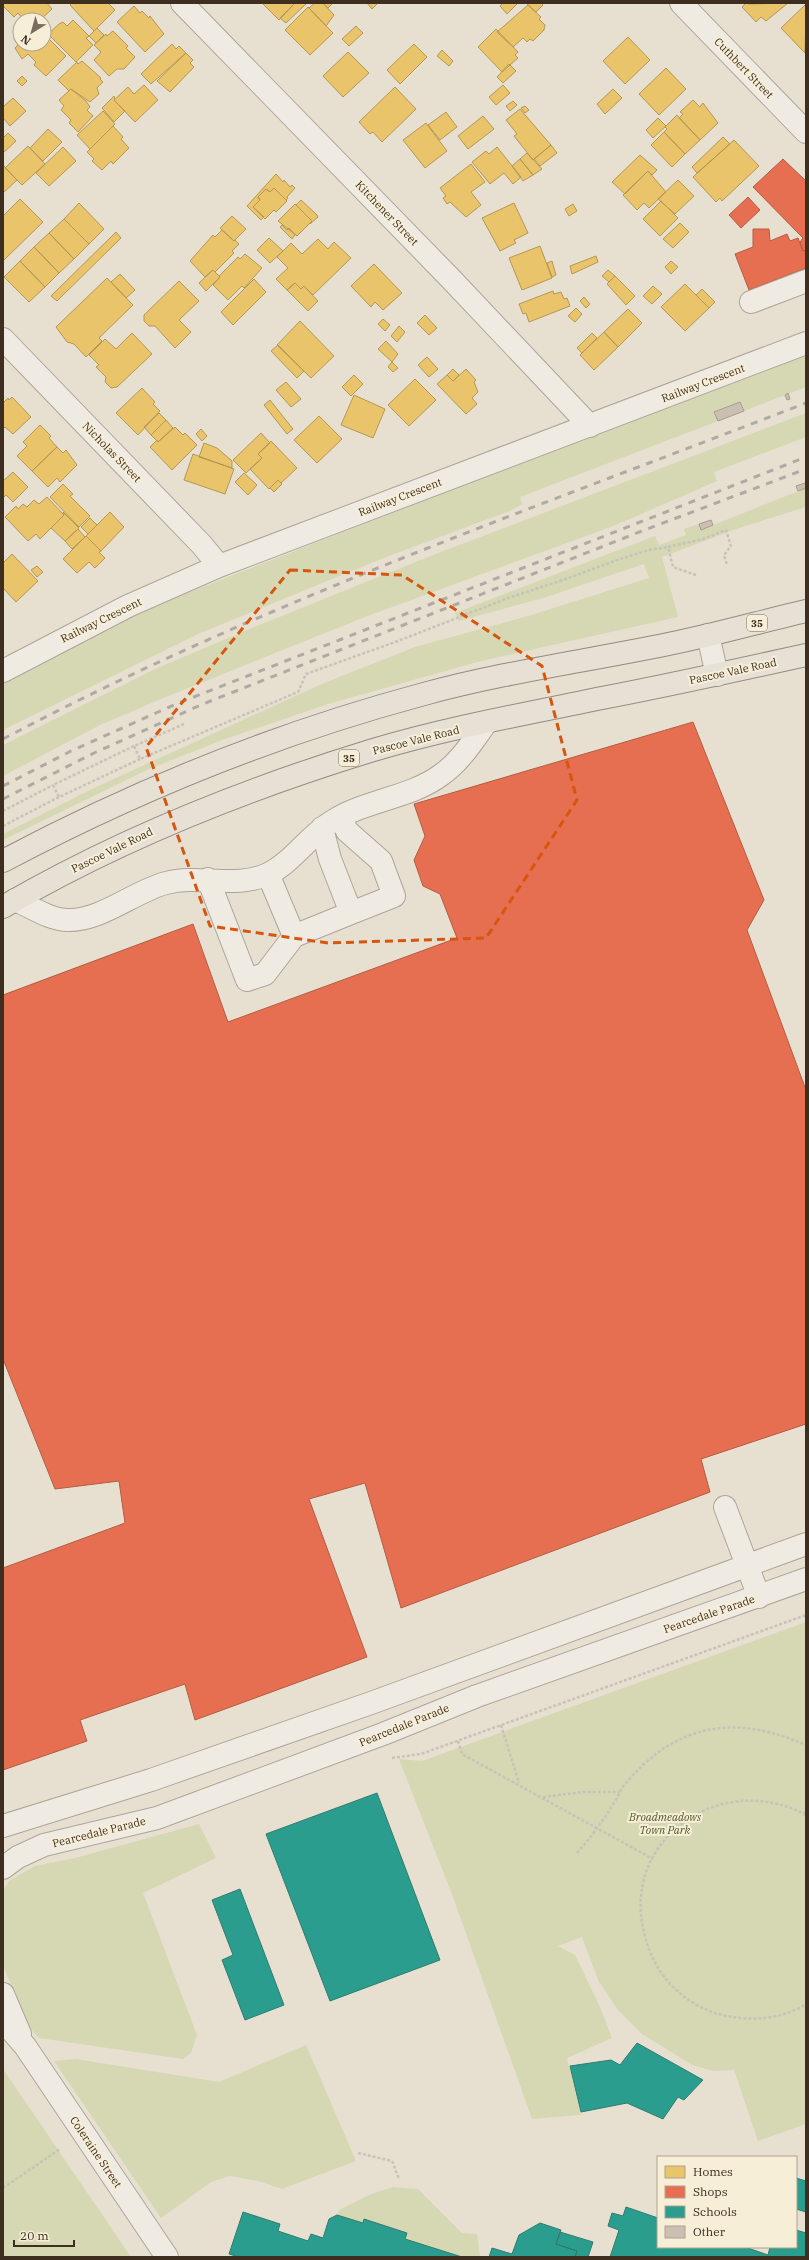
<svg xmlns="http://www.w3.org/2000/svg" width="809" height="2260" font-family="'IBM Plex Serif',serif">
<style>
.green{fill:#d6d7b3}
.homes{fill:#e9c46a;stroke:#b59754}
.shops{fill:#e76f51;stroke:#b45c42}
.schools{fill:#2a9d8f;stroke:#307c6e}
.building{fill:#cbbfb2;stroke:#a89c90}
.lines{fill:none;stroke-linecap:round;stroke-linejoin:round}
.minor-casing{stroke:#ada599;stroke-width:24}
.major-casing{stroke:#928b80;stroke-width:24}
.path{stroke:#c8c2b9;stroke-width:2.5;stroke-dasharray:3 2;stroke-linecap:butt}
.minor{stroke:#efebe3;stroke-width:22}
.major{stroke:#e6e1d4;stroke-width:22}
.rail{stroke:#afaaa2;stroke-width:3;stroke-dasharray:7 7;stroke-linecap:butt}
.marked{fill:none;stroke:#d7550e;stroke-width:3;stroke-dasharray:8 5;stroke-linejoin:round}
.labels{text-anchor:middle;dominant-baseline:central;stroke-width:4;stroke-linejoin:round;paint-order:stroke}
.shield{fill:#f7eed8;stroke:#756857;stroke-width:1}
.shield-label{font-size:10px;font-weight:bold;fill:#3d2e20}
.street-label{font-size:11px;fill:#3d2e20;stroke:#f7eed8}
.park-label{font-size:11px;font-style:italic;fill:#4d5a26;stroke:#f7eed8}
</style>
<rect width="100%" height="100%" fill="#e7e0d1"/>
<path class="green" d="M806,355V387L744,411L740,402L714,413L718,421L520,497L522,504L512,510L381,559L198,634L3,730V684L112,626L167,601L507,468Z
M806,413V437L714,472L717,481L616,525L365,617L161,699L100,725L3,776V745L155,669L252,628L433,555Z
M806,488V507L736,529L662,557L678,617L481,661L328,704L225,739L149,769L3,840V834L94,788L324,683L415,647L528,616L649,578L644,564L543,598L459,621L455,613L655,536L659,545L686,535L684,529L699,524L701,530Z
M806,1622V2124L758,2141L734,2070L713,2071L692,2065L642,2034L618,2010L599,1982L582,1937L558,1946L575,1955L601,2009L612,2038L567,2058L581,2115L532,2119L453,1897L399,1759L422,1761Z
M199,1824L216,1858L143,1893L197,2035L191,2053L183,2059L39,2038L27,2025L3,1965V1891L9,1881L35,1866L75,1858Z
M306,2045L356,2161L282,2189L258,2181L230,2176L211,2182L161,2218L54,2061L76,2059L219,2082Z
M3,2069L129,2254L132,2257H3Z
M393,2187L418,2189L462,2233L477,2234L480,2257H462L405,2239L407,2233L364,2219L363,2223L337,2215L339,2210L371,2194Z"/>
<path class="homes" d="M3,3H47L52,9L40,20H24L18,13L14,17L3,6Z
M72,3H108L115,10L94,31L70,5Z
M262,3H295L279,20Z
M295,3H307L286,23L280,18Z
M315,3H323L334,15L326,26L309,8Z
M323,3H333L328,8Z
M367,3H378L372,9Z
M503,3H518L507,14L500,6Z
M526,3H541L543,5L536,12Z
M746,3L749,4L788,3L766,21L761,17L756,22L742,7Z
M528,5L541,17L539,19L545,25L544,30L533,41L530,39L527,42L523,38L513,47L497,32Z
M805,5L806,6L805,53L781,28Z
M134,6L140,13L142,11L149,18L150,16L164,34L145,52L117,22Z
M308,7L333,33L310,55L285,30Z
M73,20L89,36L86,38L93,45L76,62L48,34L59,24L63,22L67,26Z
M356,26L363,33L349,46L342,39Z
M97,28L104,35L96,43L89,36Z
M496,29L518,52L515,55L518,58L502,72L478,47Z
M113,31L128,46L126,48L135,57L124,69H117L109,76L94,60L101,52L94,45L106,34L107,36Z
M44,34L66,56L46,76L34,65L36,62L28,54L22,59L15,48L20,43L44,44Z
M628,37L650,60L625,84L603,61Z
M172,44L176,49L179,46L186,53L151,84L141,74Z
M414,44L427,57L400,84L387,70Z
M442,50L453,61L449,66L437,56Z
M348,52L369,73L343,97L323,76Z
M186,53L193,60L190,63L194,67L170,92L157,81Z
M82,61L101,78L100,79L103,82L97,88L99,94L90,102L71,89L69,91L58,80L77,62L78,64Z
M509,64L516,71L503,83L497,77Z
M666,68L686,89L659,115L639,94Z
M22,76L27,81L22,86L17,81Z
M144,85L158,100L135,122L114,100L128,87L134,94Z
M503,85L510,93L496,105L489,97Z
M395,87L416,109L382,142L373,132L370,134L359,122Z
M71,89L86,101L90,107L87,110L93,116L78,132L69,123L71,120L61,110L64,106L59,100Z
M613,89L622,98L605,114L597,104Z
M114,96L115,99L114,100L125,111L114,122L102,108Z
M13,98L26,111L10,126L3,118V107Z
M693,100L700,107L703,103L718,123L700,140L679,118L683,114L680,112Z
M513,101L517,105L510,111L506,106Z
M525,106L529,110L525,113L521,108Z
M520,109L551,145L533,160L514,136L517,134L506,120Z
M103,111L115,124L90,149L77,135Z
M446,112L457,127L440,140L428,125Z
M677,115L700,140L685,154L664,132L667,129L665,127Z
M483,116L494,129L468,149L458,136Z
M658,118L666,126L653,138L646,130Z
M426,123L447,151L425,168L403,140Z
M113,126L123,137L121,139L129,148L113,164L111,161L102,170L92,161L94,159L87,152Z
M48,129L62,142L43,161L30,148Z
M664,132L685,154L672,167L651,145Z
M8,133L16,141L3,153V138Z
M723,137L730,144L697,173L692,167Z
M734,140L759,166L722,201L720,198L716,202L693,177Z
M551,145L557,153L540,166L534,159Z
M28,146L45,164L22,185L5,168Z
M63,147L76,161L49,186L36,173Z
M497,147L521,177L513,184L504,173L490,184L472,162L486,151L489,154Z
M527,153L542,169L533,175L520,159Z
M640,155L657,170L652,175L648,171L625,194L612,182Z
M520,159L533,175L523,181L512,166Z
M471,164L485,182L471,192L481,205L466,217L450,202L447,204L443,198L446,196L440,188Z
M3,165L17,180L3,193Z
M648,171L666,192L649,208L644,203L637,210L623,195Z
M276,174L283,182L284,180L290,187L292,185L295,188L287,197L288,198L286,200L274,188L270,192L266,189L258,197L260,200L253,207L264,217L261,220L247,206Z
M678,180L694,196L675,214L658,199Z
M274,188L287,201L276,212L274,210L265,219L253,207L260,200L258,197L266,189L270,192Z
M20,199L43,222L3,261V216Z
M301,200L317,215L318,217L310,224L312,221L296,205Z
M661,201L678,218L660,236L643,219Z
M79,203L104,229L89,244L64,219Z
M514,203L528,233L514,240L516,243L500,251L482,218Z
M295,204L312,221L297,236L278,221Z
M573,204L577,211L569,216L565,209Z
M232,216L246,229L234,241L220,228Z
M64,219L89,244L74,259L49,233Z
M680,223L689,232L673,248L663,239Z
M282,225L287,230L289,228L295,235L292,239L280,227Z
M222,230L234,241L235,240L239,244L232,251L234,253L215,272L213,270L205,277L190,261L213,235L215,237Z
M116,232L121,238L57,301L51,296Z
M49,233L74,259L59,273L34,247Z
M269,238L283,251L270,263L257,250Z
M318,239L328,249L334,242L351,258L313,295L304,286L301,289L295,283L287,290L276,279L288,268L277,257L291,243L302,254Z
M540,246L552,278L522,290L509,258Z
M34,247L59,273L45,287L20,261Z
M245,254L262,268L244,288L242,286L228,300L213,285L220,277L219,276L238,257L240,259Z
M596,256L598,262L572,274L570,266Z
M20,261L45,287L29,302L4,277Z
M552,261L556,275L552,277L547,263Z
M671,261L678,267L671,274L665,267Z
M374,264L402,293L383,310L375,302L371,307L351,286Z
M213,270L220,277L206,291L199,283Z
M608,270L615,276L609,282L602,276Z
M120,274L135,290L126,298L111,282Z
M615,276L635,296L626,305L607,284Z
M107,278L133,305L99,338L102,341L86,357L74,344L67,342L56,327Z
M254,279L266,292L233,325L221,312Z
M179,281L199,301L179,320L191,332L175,348L155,326H149L144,321V315Z
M295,283L301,289L304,286L318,301L308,311L287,290Z
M685,284L709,308L685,331L661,307Z
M653,286L662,294L652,304L643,296Z
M702,289L715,302L709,308L696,295Z
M553,291L554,294L561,292L564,299L567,298L570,306L529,322L526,313L523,314L519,304Z
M584,297L590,304L586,308L580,301Z
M576,308L582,314L575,322L568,316Z
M628,309L642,323L618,347L604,332Z
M425,315L437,328L429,335L417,323Z
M383,319L390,325L385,331L378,324Z
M300,321L334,356L311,378L277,345Z
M399,326L405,332L397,342L391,336Z
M604,332L618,347L594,370L580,355Z
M132,333L152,354L117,387L111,388L105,382L106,377L96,367L99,365L89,355L105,339L116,349Z
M592,333L597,338L582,353L577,348Z
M386,341L398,354L392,362L378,349Z
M278,345L304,371L297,378L271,351Z
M427,357L438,369L429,377L418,365Z
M392,362L398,368L393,372L388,367Z
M453,369L459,375L453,381L447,375Z
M466,369L476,380L474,382L478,392L472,398L477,404L466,414L437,384L447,375L453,381Z
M354,375L363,384L351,396L342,387Z
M415,379L436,400L409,426L388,405Z
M286,382L301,399L291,407L276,390Z
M142,388L155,402L153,404L160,411L138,435L116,413Z
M354,395L385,409L373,438L341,425Z
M12,397L31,417L13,434L5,427L3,429V403L8,398L9,400Z
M270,400L293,429L287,434L264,405Z
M159,413L166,420L151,435L144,427Z
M319,416L342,439L317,463L294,440Z
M166,420L173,428L158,442L151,435Z
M40,425L51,436L49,438L57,447L32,471L17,456L27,446L23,442Z
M175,427L183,435L185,433L197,445L172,470L150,447L157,440L158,442Z
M201,429L207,436L202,441L196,434Z
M261,433L270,443L258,454L262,458L246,473L233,460Z
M271,441L297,468L281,483L278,480L269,489L250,469L262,458L258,454Z
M204,443L217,448L232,461V468L199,457Z
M57,447L63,453L66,450L77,465L60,482L57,478L48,487L32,471Z
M193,454L234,469L225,494L184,480Z
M13,472L28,487L13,502L6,495L3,498V481Z
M244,473L257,485L248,495L235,482Z
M278,480L282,484L274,492L270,488Z
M63,484L73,494L70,496L90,516L79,527L50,497Z
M47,497L64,515L40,539L36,534L28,541L5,517L16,506L18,509L23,504L27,507L34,500L39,504Z
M63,512L79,528L65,541L51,528L64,515Z
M110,512L124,527L101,551L86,536Z
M90,518L97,525L88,534L81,527Z
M78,529L85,537L72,549L65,541Z
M86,536L101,551L99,552L105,558L95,568L89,562L77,573L63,559Z
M12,554L38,581L16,602L3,588V563Z
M37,566L43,572L37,577L31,570Z"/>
<path class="shops" d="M783,159L806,181V250L803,251L800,242L803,238L753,187Z
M748,197L760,210L741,228L729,215Z
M753,229H769L770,241L787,234L790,241L798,238L803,251L806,250V268L749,290L735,254L753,247Z
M693,722L764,900L747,930L806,1090V1424L701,1459L710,1492L401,1608L365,1483L309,1499L367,1657L195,1720L185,1684L80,1720L87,1741L3,1770V1568L125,1523L119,1481L55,1489L3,1359V995L193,924L228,1022L457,938L440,894L423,886L414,860L425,836L414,804Z"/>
<path class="schools" d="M377,1793L440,1960L330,2001L266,1834Z
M240,1889L284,2005L245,2020L222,1960L233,1955L212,1900Z
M637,2043L703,2080L684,2100L678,2097L663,2119L627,2103L581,2112L570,2066L611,2060L620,2065Z
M796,2178L806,2181V2212L796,2209Z
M626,2207L658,2218V2247H745L768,2255L770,2247H796V2230L806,2233V2257H610L619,2230L608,2226L612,2213L623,2216Z
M243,2212L280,2224L278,2231L308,2241L311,2234L323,2238L329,2219L337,2215L363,2223L364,2219L407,2233L405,2239L462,2257H239L229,2254Z
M540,2223L561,2230L556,2244L577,2251L575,2257H489L492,2248L512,2254L519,2235Z
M560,2232L593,2242L588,2257H575L577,2251L556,2244Z"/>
<path class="building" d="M788,393L790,399L787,400L785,395Z
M740,402L744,411L718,421L714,412Z
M805,483L806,488L798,491L796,486Z
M711,520L713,525L701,530L699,524Z"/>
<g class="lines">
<defs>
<path id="minor" d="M182,3L451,279L590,426
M681,3L806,132
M751,302L806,281
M3,339L202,545L219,566
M708,635L717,675
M3,671L128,606L219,566L806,343
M322,828L330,859L351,913L394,896L381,861L347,831L341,817
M268,874L294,936L351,913
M208,879L247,980L265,974L294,936
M15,900C32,907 50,920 68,920C101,921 135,891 166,883C200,874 236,889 268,874C293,862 309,835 333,821C366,800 410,798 441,775C460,762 473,741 486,723
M725,1507L759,1597
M3,1826L151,1780L371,1703L806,1544
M3,1868L18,1857L44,1845L157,1818L383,1734L477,1696L806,1579
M3,1994L20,2034
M3,2021L25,2046L167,2257"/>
<path id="major" d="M3,861C137,790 278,733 424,694C508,671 594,660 678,642C721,633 763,621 806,611
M3,907C118,840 243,790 370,751C446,728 525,714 602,698C670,685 738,670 806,655"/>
</defs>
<use href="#minor" class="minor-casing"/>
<use href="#major" class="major-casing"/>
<path class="path" d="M696,575L673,567L668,547L703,539L726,530L731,546L724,555L727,565
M184,724L134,746L140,759L298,692L306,674L398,641L508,598L560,581L620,559L649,550L668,547
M134,746L53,785L59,797L140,759
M3,811L53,785
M3,826L59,797
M501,1725L519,1783
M458,1741L462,1754L653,1859
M392,1758L421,1754L806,1615
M543,1797L584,1792H620
M804,1814L806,1810
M806,1815C721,1769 618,1840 645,1936C650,1956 659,1973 674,1988C689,2002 706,2012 727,2016C753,2021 783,2019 806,2004
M577,1853C592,1836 604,1820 615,1801C619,1795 621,1788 626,1783C676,1723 736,1714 806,1745
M358,2153L392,2161L399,2179
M3,2188L60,2149"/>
<use href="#minor" class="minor"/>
<use href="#major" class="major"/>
<path class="rail" d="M3,739C260,603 535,508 806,403
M3,786L71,751L176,704L806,457
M3,799L94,753L203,704L642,531L806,469"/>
</g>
<path class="marked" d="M290,570L402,575L542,666L577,800L486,938L328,943L210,926L146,747Z"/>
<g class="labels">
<g class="shield">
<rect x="747" y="615" width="20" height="16" rx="3"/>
<rect x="339" y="750" width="20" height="16" rx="3"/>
</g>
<g class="shield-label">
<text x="757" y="623">35</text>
<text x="349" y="758">35</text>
</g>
<g class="street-label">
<text transform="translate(744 68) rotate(46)">Cuthbert Street</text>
<text transform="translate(387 213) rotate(46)">Kitchener Street</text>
<text transform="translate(703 383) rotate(-21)">Railway Crescent</text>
<text transform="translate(112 452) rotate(46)">Nicholas Street</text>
<text transform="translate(400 497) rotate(-21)">Railway Crescent</text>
<text transform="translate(101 620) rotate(-26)">Railway Crescent</text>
<text transform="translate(733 671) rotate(-12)">Pascoe Vale Road</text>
<text transform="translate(416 740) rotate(-14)">Pascoe Vale Road</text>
<text transform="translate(112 850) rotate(-26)">Pascoe Vale Road</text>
<text transform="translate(709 1614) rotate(-19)">Pearcedale Parade</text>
<text transform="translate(404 1725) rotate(-22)">Pearcedale Parade</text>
<text transform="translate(99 1832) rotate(-14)">Pearcedale Parade</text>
<text transform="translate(96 2152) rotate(56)">Coleraine Street</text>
</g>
<g class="park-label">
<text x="665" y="1817">Broadmeadows<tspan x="665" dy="13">Town Park</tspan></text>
</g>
</g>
<rect width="809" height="2260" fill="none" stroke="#3d2e20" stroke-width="8"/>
<rect x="657" y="2156" width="140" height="92" fill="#f7eed8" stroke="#ada18e"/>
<rect x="665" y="2166" width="20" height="12" fill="#e9c46a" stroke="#ada18e"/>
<text x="693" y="2176" font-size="12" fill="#3d2e20">Homes</text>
<rect x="665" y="2186" width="20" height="12" fill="#e76f51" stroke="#ada18e"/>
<text x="693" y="2196" font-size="12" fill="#3d2e20">Shops</text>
<rect x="665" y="2206" width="20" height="12" fill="#2a9d8f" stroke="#ada18e"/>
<text x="693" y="2216" font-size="12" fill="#3d2e20">Schools</text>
<rect x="665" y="2226" width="20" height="12" fill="#cbbfb2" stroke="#ada18e"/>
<text x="693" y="2236" font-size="12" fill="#3d2e20">Other</text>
<g transform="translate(32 32) rotate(217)"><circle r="19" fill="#f7eed8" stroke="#ada18e"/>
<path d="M0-3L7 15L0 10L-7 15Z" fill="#786c5e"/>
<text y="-6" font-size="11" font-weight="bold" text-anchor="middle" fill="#3d2e20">N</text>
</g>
<path d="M14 2240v6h60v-6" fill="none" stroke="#3d2e20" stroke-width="2"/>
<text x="20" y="2240" font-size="12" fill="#3d2e20" stroke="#f7eed8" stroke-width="3" paint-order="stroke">20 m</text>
</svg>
